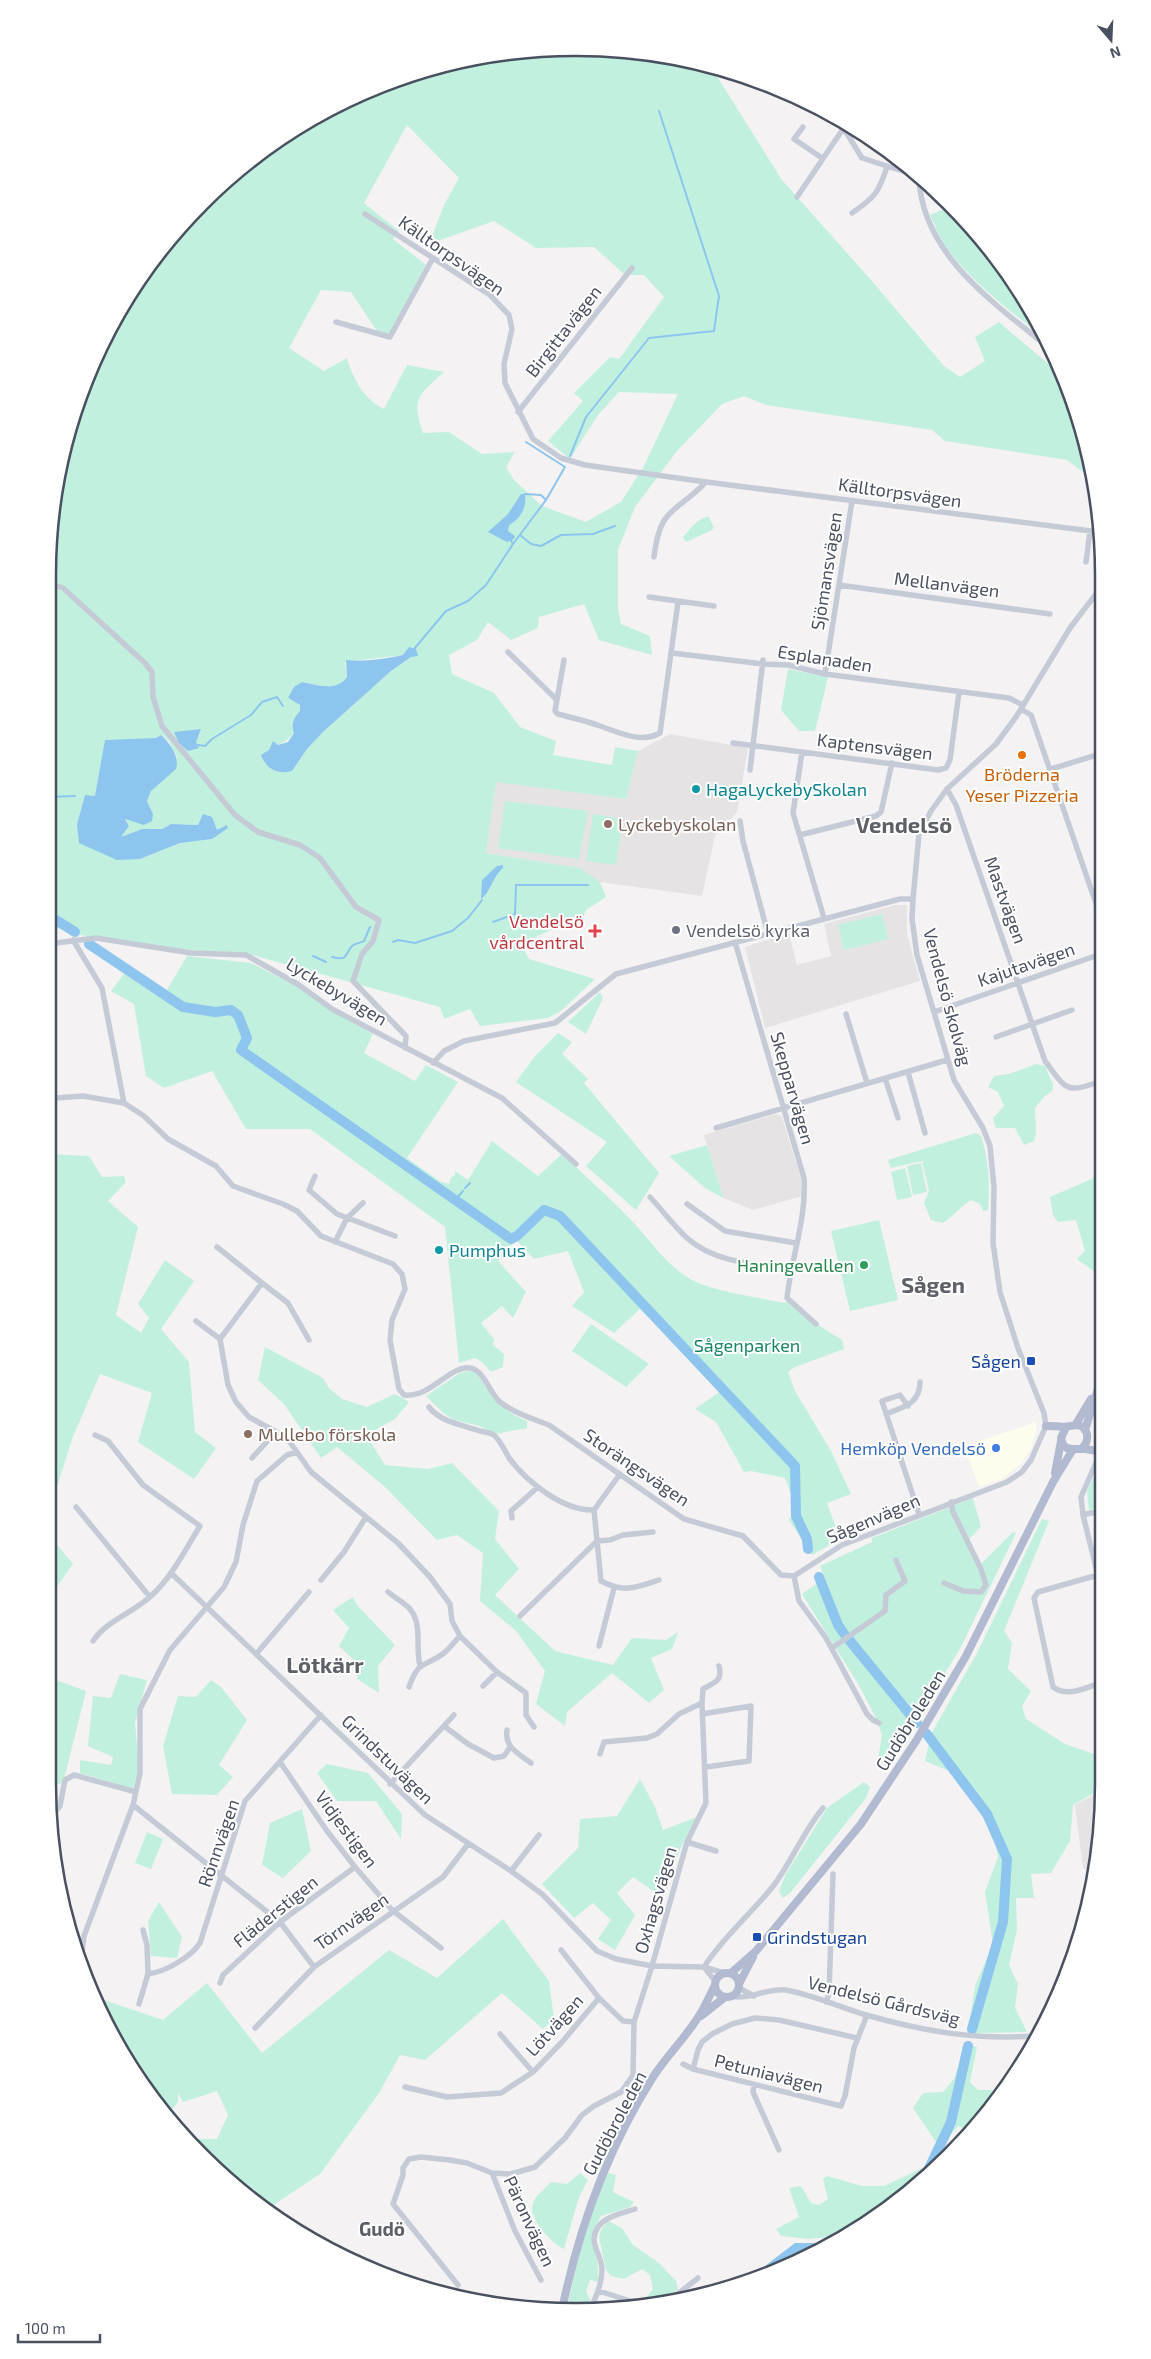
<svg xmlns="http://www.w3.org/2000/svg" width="1151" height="2359" font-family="'Exo 2',sans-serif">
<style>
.commercial{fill:#fdfced}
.education{fill:#e5e3e4}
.green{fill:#c1f1de;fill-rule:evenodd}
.water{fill:#8dc5ee}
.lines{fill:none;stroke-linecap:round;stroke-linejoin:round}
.stream{stroke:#8dc5ee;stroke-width:2}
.river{stroke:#8dc5ee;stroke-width:10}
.minor{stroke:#c5cbd6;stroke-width:5.5}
.major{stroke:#b1bad0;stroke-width:8}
.food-dot{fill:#e8710a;stroke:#fff;stroke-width:2}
.culture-dot{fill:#0f9aa8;stroke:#fff;stroke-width:2}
.education-dot{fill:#8d6e63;stroke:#fff;stroke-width:2}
.worship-dot{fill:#6b7280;stroke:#fff;stroke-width:2}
.health-dot{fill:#e0444e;stroke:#fff;stroke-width:2}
.leisure-dot{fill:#2e9e5b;stroke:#fff;stroke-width:2}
.transit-dot{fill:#1a4fb4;stroke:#fff;stroke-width:2}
.shop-dot{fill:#3f7fe0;stroke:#fff;stroke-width:2}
.labels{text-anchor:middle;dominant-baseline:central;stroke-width:4;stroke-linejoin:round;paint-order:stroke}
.street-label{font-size:18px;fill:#495060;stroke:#fff}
.food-label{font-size:18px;fill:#c56008;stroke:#fff}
.culture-label{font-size:18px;fill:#0d838f;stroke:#fff;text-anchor:start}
.education-label{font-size:18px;fill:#785e54;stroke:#fff;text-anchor:start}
.health-label{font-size:18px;fill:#be3a42;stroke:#fff;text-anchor:end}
.worship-label{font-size:18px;fill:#5b616d;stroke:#fff;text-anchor:start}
.leisure-label{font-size:18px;fill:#27864d;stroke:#fff;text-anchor:end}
.park-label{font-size:18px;fill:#168565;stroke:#fff}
.transit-label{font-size:18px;fill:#164399;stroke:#fff;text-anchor:end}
.shop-label{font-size:18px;fill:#366cbe;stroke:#fff;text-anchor:end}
.neighbourhood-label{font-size:19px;font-weight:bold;fill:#5e6067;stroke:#fff}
.district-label{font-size:22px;font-weight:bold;fill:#5e6067;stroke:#fff}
.rim{fill:none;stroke:#495060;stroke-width:2.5}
</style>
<rect width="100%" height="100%" fill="#f4f2f2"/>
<path class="commercial" d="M1036,1422L1037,1429L1031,1448L1022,1463L1002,1479L979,1487L968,1457L980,1453L976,1442Z"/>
<path class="education" d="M670,734L748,748L737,812L715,836L702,896L600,882L580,868L486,853L496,781L626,799L638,751Z
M895,905H907V934L920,981L765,1028L745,947L789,933L797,965L831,956L824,924Z
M776,1114L782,1117L801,1179L802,1196L753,1210L723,1198L704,1135Z
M1103,1790L1095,1868L1083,1869L1075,1805Z"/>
<path class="green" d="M576,48L679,58L711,67L782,180L871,280L944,366L960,377L985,361L975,337L999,322L1046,362L1062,372L1091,478L1067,460L945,441L932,430L766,405L744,396L722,404L677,451L635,507L618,550V610L621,624L650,636L652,655L599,640L584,604L539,617L538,628L511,640L488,622L477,640L449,655L452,674L494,693L520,727L556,741L553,755L612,765L615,747L638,751L626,799L496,782L486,853L580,868L600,882L606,897L586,910L579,926L565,923L521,944L529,959L595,979L561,1011L548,1018L480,1026L470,1009L444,1019L440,1007L252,955L137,946L95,939L48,925V575L58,472L88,373L137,282L202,202L282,136L374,88L473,58ZM407,125L459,178L444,205L429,244L494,221L536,248L594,247L625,275H644L664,297L619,359L610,357L574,393L583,401L548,441L570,459L598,415L619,392L678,394L643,468L621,502L586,522L542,506L514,480L506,467L515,452L482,454L449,432L423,433C411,398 419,395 444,372L407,365L384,409C364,399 353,379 347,358L324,371L289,348L321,290L351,292L379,334L390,333L426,265L393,239L399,231L364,203ZM403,655L411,657L391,671L323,732L307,749L292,771L261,755L269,751L273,741L278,745C295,739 301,722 300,705L288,698L302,682C318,685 336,692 347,677L345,662ZM161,735L169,741L177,757L151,791L147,801L153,814L125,818L129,826L121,837L142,829H162L171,824L198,825L217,830L212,839L180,843L140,859L77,824L85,795L95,796L156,738Z
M946,208L970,238L976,235L994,254L1041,335C1007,309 971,281 945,246C939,237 935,225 930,215Z
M708,516L714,527L712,530L686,542L683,537C691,528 696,520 708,516Z
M788,669L828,677L815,731H799L781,710Z
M505,801L588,811L579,859L498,848Z
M593,814L623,819L616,865L586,861Z
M882,914L888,939L844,950L838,925Z
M187,956L251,963L298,987L331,1010L373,1034L364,1053L415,1081L426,1065L458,1082L407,1158L441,1182L449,1184L451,1178L455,1175V1171L468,1180L492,1141L538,1176L562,1154C584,1175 608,1196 629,1218C649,1238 666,1266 692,1280C712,1291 761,1298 785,1303L788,1300L807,1318L842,1340L844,1349L795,1367L788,1372L795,1391L831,1451L851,1494L827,1503L840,1539L812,1555L789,1520L796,1507L785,1478L751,1471L744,1472L716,1422L695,1409L722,1390L640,1309L614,1333L572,1306L584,1292L568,1251L534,1259L516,1240L498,1261L526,1292L513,1318L502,1306L481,1323L494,1339L493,1345L504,1354L503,1367L491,1372L482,1362L475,1358L459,1363L445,1227L310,1129H246L212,1071L164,1088L146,1076L134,1004L111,991L126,971L164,995Z
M600,992L603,998L586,1034L568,1022Z
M558,1033L572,1042L562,1054L588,1079L584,1083L659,1173L636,1210L586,1166L607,1142L516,1082L536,1055Z
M1036,1064L1045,1066L1053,1084V1090L1044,1097L1035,1108L1036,1133L1034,1141L1024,1145L1015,1128H996L993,1118L1004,1106L998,1092L988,1087L994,1076L1009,1074Z
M976,1133L981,1136C989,1161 990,1184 988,1210L983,1211L980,1204L971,1200C961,1206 955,1215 943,1223L931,1220L924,1203L929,1191L922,1161L891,1168L888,1160Z
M707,1145L721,1190L723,1198L705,1188L669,1156Z
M48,1154L89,1156L102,1177L124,1176L126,1182L108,1201L138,1227L116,1315L141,1333L149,1318L138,1304L165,1260L194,1281L161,1329L189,1362L195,1432L216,1448L194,1479L138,1442L152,1393L100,1374L72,1439L48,1516Z
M921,1163L927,1192L913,1195L907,1166Z
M905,1168L912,1197L897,1200L891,1172Z
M1101,1175L1102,1277L1077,1259L1085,1251L1076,1220L1058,1222L1053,1215L1050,1197Z
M879,1220L898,1300L850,1311L831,1231Z
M591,1324L649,1364L626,1387L572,1351Z
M265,1347L323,1378L329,1388L342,1399L367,1407L395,1394L409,1402L395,1419L366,1435L385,1465L428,1469L452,1463L499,1511L495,1539L519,1569L495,1595L555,1651L613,1665L632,1638L666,1640L678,1632L672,1649L651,1658L664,1690L649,1703L612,1673L567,1712L565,1726L536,1704L545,1671L516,1631L480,1601L483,1553L457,1535L437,1540L385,1487L337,1447L321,1458L284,1404L258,1380Z
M469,1371L476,1373C491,1394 501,1412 527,1421V1428L495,1434L480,1426L454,1420L442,1412L426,1396L460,1373Z
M1102,1458L1103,1506L1089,1510L1087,1492Z
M973,1498L981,1527L969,1539L981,1564L1013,1532L1016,1533L961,1647L888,1767L878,1760L882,1735L875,1716L857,1682L802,1594L825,1578L820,1566L872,1542V1538Z
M1042,1519L1049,1521L1004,1631L1012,1643L1008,1669L1031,1691L1022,1706L1026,1719L1065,1744L1103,1757V1788L1073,1805L1070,1841L1051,1873L1031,1874L1034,1898H1016L1017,1929L1009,1965L1018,1984L1015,2008L1027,2032L975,2033L970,2020L975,1986L993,1944L985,1892L998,1857L989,1809L954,1773L925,1761L931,1734L977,1653Z
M48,1534L73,1564L48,1599Z
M353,1597L357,1605L395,1645L378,1666L379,1693L357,1679L359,1665L339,1646L349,1628L333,1610Z
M120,1674L147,1680L135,1723L139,1767L133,1789L80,1773V1760L111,1765L113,1757L88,1746L93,1696L111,1698Z
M48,1677L86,1691L63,1783L48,1786Z
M211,1680L221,1687L247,1720L219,1765L233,1777L217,1795L172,1794L163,1746L178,1696L196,1697Z
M327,1764L368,1773L402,1814L401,1839L376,1801H337L317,1773Z
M640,1779L655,1807L663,1830L697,1817L680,1849L663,1898L633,1877L617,1893L635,1915L615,1950L598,1939L611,1920L593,1903L574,1918L542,1884L578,1848L580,1819L617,1816Z
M864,1782L870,1787L866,1798L790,1893L783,1898L779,1891L786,1874L827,1808Z
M302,1809L311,1851L283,1878L262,1865L270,1823Z
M147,1832L163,1839L151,1869L135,1863Z
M159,1902L182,1937L177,1958L151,1956L148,1921Z
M503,1919L549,1981L554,2019L543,2029L502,1993L425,2060L400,2055L379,2093L320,2174L266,2210L227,2180L188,2139H217L228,2115L217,2091L183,2102L178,2093V2102L173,2109L164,2108L157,2101H154L118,2047L95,1997L163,2020L207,1983L262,2053L389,1950L437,1978Z
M966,2044L977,2047L970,2082L978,2090H1005L972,2132L958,2126L946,2141L943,2159L897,2203L842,2236L808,2239L781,2236L776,2229L799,2217L789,2188L801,2186L811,2203L819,2205L828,2199L823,2179L827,2176L862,2186H884L927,2166L938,2145L913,2108L923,2093L943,2092L954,2079Z
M580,2173L588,2180L579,2197L564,2249C552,2244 527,2218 533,2203C535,2196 546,2188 551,2182L567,2184Z
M608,2173L616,2175L613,2192L634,2202L630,2207L601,2216C585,2242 601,2255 598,2282L590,2280L586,2291L590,2299L586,2309L567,2310C576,2263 588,2217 608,2173Z
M608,2221L622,2228L633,2245L659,2263L676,2281L678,2289L665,2300L654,2303L645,2299L653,2289L650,2275L642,2269L624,2279L611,2276L606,2270L599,2237L601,2230Z"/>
<path class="water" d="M521,494H525C527,508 520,519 509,525L508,531L515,536L514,539L507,542L488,532L508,514Z
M409,647L416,649L418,656L411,657L391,671L323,732L307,749L292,771C278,775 266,769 261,755L269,750L273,741L278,745L288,742L294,733C291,725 293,718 300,711V705L288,698L294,687L302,682C317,685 336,692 347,677L346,660C364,662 384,659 403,655Z
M201,729L196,742L199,748L188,751L179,743L174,732Z
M161,735C170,743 180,757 176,769L151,791L147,801L153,814L152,821L144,825L125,819L129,826L121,837L142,829H162L171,824L198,825L203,814L212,817L217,830L227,825L228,828L212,839L180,843L140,859L117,860L79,843L77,824L85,795L95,796L105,740L156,738Z
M503,865V868C492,877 491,892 481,899L482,880L497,866Z
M795,2243H831C801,2262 766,2279 732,2287L761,2269Z"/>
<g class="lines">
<path class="stream" d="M570,456L586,417L649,338L714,331L719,296L659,111
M525,494L541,495L546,500L565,467L526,442
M520,535L531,544L541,546L561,535L593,534L615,526
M513,544L546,500
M414,649L446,611L468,601L486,585L513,544L510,539
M198,745L205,746L212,739L251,715L262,702L277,697L283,706
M48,797L75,796
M493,922L515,914L516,885H588
M393,942L398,940L415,943L452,931L468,918L482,900
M313,956L326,962
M332,957C349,961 344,955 352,946C355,943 361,943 364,941L370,927
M465,1188L470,1183
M456,1199L463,1191"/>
<path class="river" d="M48,915L75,932
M89,944L183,1007L215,1012L231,1010L238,1015L247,1038L241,1050L511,1239L517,1236L544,1210L560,1216L795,1466L796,1516L807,1539L808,1549
M819,1577L838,1625L845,1635
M850,1641L917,1723
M926,1733L987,1814L1007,1859L1003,1922L972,2029
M926,2175L951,2122L968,2046"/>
<path class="minor" d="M841,124L862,158L915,175
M803,127L794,139L822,158
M919,179C923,255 994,303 1048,347
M797,197L843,129
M852,213C875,197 878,194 887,167
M365,214L490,295L509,315L512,329L504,364L505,383L533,439L561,458L585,465L706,482L1099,532
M336,322L390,337L433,258
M518,412L632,268
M654,557C660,506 675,514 706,482
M1086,562L1090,531
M48,583L63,588L145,663L152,672L153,697L162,726L235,815L258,832L300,845L320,858L356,907L379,920L373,941L362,954L353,981L406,1036L405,1048
M839,585L1050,614
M649,597L714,606
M508,652L556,699
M672,653L763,664L788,665L825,674L1009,698L1023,705
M564,660L555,711L558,714C572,718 587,721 600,726C618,732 641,744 660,733L678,602
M825,674L852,501
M1021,709L1031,715L1100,915
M733,743L938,770L946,768L950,760L959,692
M802,752L793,813L824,918
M1051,769L1100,754
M750,770L763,660
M947,789L956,805L1045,1061C1067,1090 1065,1094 1101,1081
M740,821L743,841L768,934
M800,835L876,816L881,812L892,763
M73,940L102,988L124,1103
M735,942L804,1178C807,1217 791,1259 787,1298L816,1324
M48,944L96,938L191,953L246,955L299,985L332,1009L502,1098L576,1164
M934,1012L1101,954
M846,1014L867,1083
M996,1037L1072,1010
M433,1063L444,1051L464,1041L555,1023L616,974L900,899H913
M908,1072L925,1133
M885,1078L898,1118
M55,1098L83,1096L124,1103L144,1116L168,1139L216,1166L233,1186L283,1204L297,1211L321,1236L393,1264L402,1274L405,1289L392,1320L390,1340L399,1389L404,1395C431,1398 450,1365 470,1368C484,1370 490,1394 500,1402C514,1413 533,1419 549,1425L684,1519L743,1536L781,1575L794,1576L842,1545L1007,1482L1022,1472L1031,1460L1046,1426L1044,1413L1018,1348L1000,1292L993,1243L994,1187L990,1146L983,1128L954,1080L917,955L912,919L913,899L919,834L931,811L947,789L996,744L1016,717L1070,628L1099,590
M716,1128L947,1060
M315,1176L309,1190L337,1214L395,1236
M650,1197C662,1210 674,1226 687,1238C715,1263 755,1264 790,1269
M687,1204L725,1231L796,1243
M335,1242L347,1218L363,1203
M217,1247L262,1283
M196,1321L220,1339
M309,1340L288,1303L262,1283L220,1339L228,1385L236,1402L249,1417L287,1438L311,1472L398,1543L430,1577L450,1604L452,1621L460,1636L497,1672L526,1693V1715L534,1727
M908,1406L900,1395L882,1401L919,1514
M429,1407C440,1422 463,1425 480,1431C484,1432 491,1433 494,1435C500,1440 505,1451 509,1458C527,1482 563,1511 594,1510
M886,1414C903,1407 920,1404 920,1382
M1102,1449L1081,1497L1083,1515L1103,1596
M252,1458L276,1432
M620,1474L594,1510L601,1581C624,1593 635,1588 659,1580
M76,1507L150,1597
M1083,1515L1103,1510
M512,1518L511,1511L538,1487
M171,1573L425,1815L511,1871L542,1894L597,1951L616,1959L652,1966L704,1967L724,1973
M1098,1575L1038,1592L1034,1598L1053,1687C1068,1698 1087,1687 1103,1682
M794,1576L799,1601L826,1638L867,1714L873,1720L879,1723
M321,1580L344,1552L366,1517
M944,1583L963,1591L981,1592L986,1585L981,1569L953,1512L951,1502
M388,1592C394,1597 405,1603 410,1609C423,1625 415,1647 420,1665
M520,1616L597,1541L610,1540L623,1535L653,1532
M93,1641C107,1620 133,1613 151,1596C172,1577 185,1550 200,1526L143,1485L108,1441L95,1435
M599,1646L614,1588
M832,1648L885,1611L886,1595L905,1581L896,1560
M257,1653L309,1592
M483,1686L497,1672
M409,1687C419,1658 425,1668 444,1653C450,1648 455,1641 460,1636
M702,1714L751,1706L749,1761L706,1767
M444,1726L468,1744L494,1758L504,1756L510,1747
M507,1730C504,1747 519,1754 531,1763
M600,1754L604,1742L647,1738L657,1734L679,1714L702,1703
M280,1762L327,1831L355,1867L392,1910L441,1948
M390,1784L454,1715
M133,1805L280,1922L314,1967
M51,1817L60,1806L65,1780L74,1775L136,1792
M687,1842L716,1851
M511,1871L539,1835
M143,1930L147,1945L148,1974
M561,1950L599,1998L623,2021L634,2022
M704,1967C723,1937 752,1913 774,1885C792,1861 803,1832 823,1808
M704,1967L715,1981
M85,1975L82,1953L84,1936L133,1805L140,1773V1709L170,1650L224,1587L236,1562L243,1525L257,1481L287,1455L297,1452
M220,1983L223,1975L280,1922L355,1867
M739,1988L754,1996
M729,1996C750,2001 768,1987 786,1990C813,1995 840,2007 866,2015C927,2032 974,2040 1036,2036
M826,2002L829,1994L833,1874
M139,2004L148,1974C165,1972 191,1957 200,1943L245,1801L321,1715
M255,2028L314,1967L443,1877L468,1844
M500,2034L533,2072
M857,2038L779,2020L755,2018L732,2024L712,2034L702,2042L698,2050L693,2069L841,2106L845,2096L854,2048L867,2015
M683,2064L693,2069
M754,2085L753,2092L779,2150
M405,2087L447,2097L501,2093L533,2072L562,2042L599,1998
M492,2173L515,2231L541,2280
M367,2268L371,2265L378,2273
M458,2285L393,2204L403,2175V2168L409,2159L421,2157L450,2160L467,2163L492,2173L511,2174L535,2167L565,2138L582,2115L594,2106L621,2092L633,2075L634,2022L652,1966L687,1842L706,1803L702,1703L703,1689C715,1682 723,1681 719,1666
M599,2291L646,2306
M669,2301L698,2278
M590,2309C597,2296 602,2284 602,2269C602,2259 594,2249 594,2239C595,2218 619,2214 635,2209"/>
<path class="major" d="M1076,1424L1091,1399
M1046,1426C1052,1426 1058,1426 1063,1427C1071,1427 1083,1420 1087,1434C1088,1440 1086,1445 1081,1449
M1066,1427L1061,1438C1064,1453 1072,1448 1084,1449C1089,1449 1095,1451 1101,1452
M1085,1430L1102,1376
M1055,1473L1061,1441
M715 1985a12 12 0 1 1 24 0a12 12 0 1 1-24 0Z
M731,1973L756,1951L861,1824L916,1741L966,1656L1053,1482L1072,1451
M739,1984L753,1957
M701,2016L725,1997
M562,2310C579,2227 608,2148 653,2077C666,2057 684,2039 697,2019C704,2009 709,1997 715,1985"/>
</g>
<circle class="food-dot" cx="1022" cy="755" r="5"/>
<g class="culture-dot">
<circle cx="696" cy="789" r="5"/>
<circle cx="439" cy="1250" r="5"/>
</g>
<g class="education-dot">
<circle cx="608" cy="824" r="5"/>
<circle cx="248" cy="1434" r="5"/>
</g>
<circle class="worship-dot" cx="676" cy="930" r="5"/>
<path class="health-dot" d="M592.5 923.5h5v5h5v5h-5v5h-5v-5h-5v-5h5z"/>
<circle class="leisure-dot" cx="864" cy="1265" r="5"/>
<g class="transit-dot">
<rect x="1026" y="1356" width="10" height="10" rx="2.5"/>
<rect x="752" y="1932" width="10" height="10" rx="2.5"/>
</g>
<circle class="shop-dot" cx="996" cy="1448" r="5"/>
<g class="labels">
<g class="street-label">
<text transform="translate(452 255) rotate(35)">Källtorpsvägen</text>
<text transform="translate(563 331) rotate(-52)">Birgittavägen</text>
<text transform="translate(900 492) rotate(8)">Källtorpsvägen</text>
<text transform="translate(826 571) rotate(-81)">Sjömansvägen</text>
<text transform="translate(947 584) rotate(7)">Mellanvägen</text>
<text transform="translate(825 658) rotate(9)">Esplanaden</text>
<text transform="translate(875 746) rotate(7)">Kaptensvägen</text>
<text transform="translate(1006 900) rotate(70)">Mastvägen</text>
<text transform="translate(1026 964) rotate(-19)">Kajutavägen</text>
<text transform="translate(337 991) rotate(31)">Lyckebyvägen</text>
<text transform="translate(948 997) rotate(75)">Vendelsö skolväg</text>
<text transform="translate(793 1088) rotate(74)">Skepparvägen</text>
<text transform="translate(637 1467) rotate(34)">Storängsvägen</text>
<text transform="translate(873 1518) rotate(-23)">Sågenvägen</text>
<text transform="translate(910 1720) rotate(-58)">Gudöbroleden</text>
<text transform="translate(388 1759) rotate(44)">Grindstuvägen</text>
<text transform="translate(347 1829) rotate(53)">Vidjestigen</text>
<text transform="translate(218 1843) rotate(-71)">Rönnvägen</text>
<text transform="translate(655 1900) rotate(-74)">Oxhagsvägen</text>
<text transform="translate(275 1911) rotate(-39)">Fläderstigen</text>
<text transform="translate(351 1921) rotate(-35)">Törnvägen</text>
<text transform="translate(884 2000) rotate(14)">Vendelsö Gårdsväg</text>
<text transform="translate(554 2025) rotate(-48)">Lötvägen</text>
<text transform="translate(769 2073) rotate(14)">Petuniavägen</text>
<text transform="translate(614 2123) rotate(-62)">Gudöbroleden</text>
<text transform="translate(530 2221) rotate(65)">Päronvägen</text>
</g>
<g class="food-label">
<text x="1022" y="774">Bröderna<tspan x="1022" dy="21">Yeser Pizzeria</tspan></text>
</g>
<g class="culture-label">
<text x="706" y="789">HagaLyckebySkolan</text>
<text x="449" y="1250">Pumphus</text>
</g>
<g class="education-label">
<text x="618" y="824">Lyckebyskolan</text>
<text x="258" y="1434">Mullebo förskola</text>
</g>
<g class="health-label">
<text x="584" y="921">Vendelsö<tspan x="584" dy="21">vårdcentral</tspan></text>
</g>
<g class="worship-label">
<text x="686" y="930">Vendelsö kyrka</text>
</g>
<g class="leisure-label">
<text x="854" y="1265">Haningevallen</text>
</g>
<g class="park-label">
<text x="747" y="1345">Sågenparken</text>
</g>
<g class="transit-label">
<text x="1021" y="1361">Sågen</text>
<text x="767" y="1937" text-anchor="start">Grindstugan</text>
</g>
<g class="shop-label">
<text x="986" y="1448">Hemköp Vendelsö</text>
</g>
<g class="neighbourhood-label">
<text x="382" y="2228">Gudö</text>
</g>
<g class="district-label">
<text x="904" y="824">Vendelsö</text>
<text x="933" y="1284">Sågen</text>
<text x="325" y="1664">Lötkärr</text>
</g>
</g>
<path d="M0 0H1151V2359H0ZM575 56H576A519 519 0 0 1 1095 575V1784A519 519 0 0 1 576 2303H575A519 519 0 0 1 56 1784V575A519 519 0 0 1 575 56Z" fill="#fff" fill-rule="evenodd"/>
<path class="rim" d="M575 56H576A519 519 0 0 1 1095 575V1784A519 519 0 0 1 576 2303H575A519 519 0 0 1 56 1784V575A519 519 0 0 1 575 56Z"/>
<g transform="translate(1111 40) rotate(161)" stroke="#ffffff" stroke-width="4" paint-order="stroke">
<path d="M0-4L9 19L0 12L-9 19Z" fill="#495060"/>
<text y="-8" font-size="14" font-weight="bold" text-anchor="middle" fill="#495060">N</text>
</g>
<path d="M18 2334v8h82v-8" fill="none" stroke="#495060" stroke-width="2.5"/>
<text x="25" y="2334" font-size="15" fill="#495060" stroke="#ffffff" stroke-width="4" paint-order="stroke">100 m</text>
</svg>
